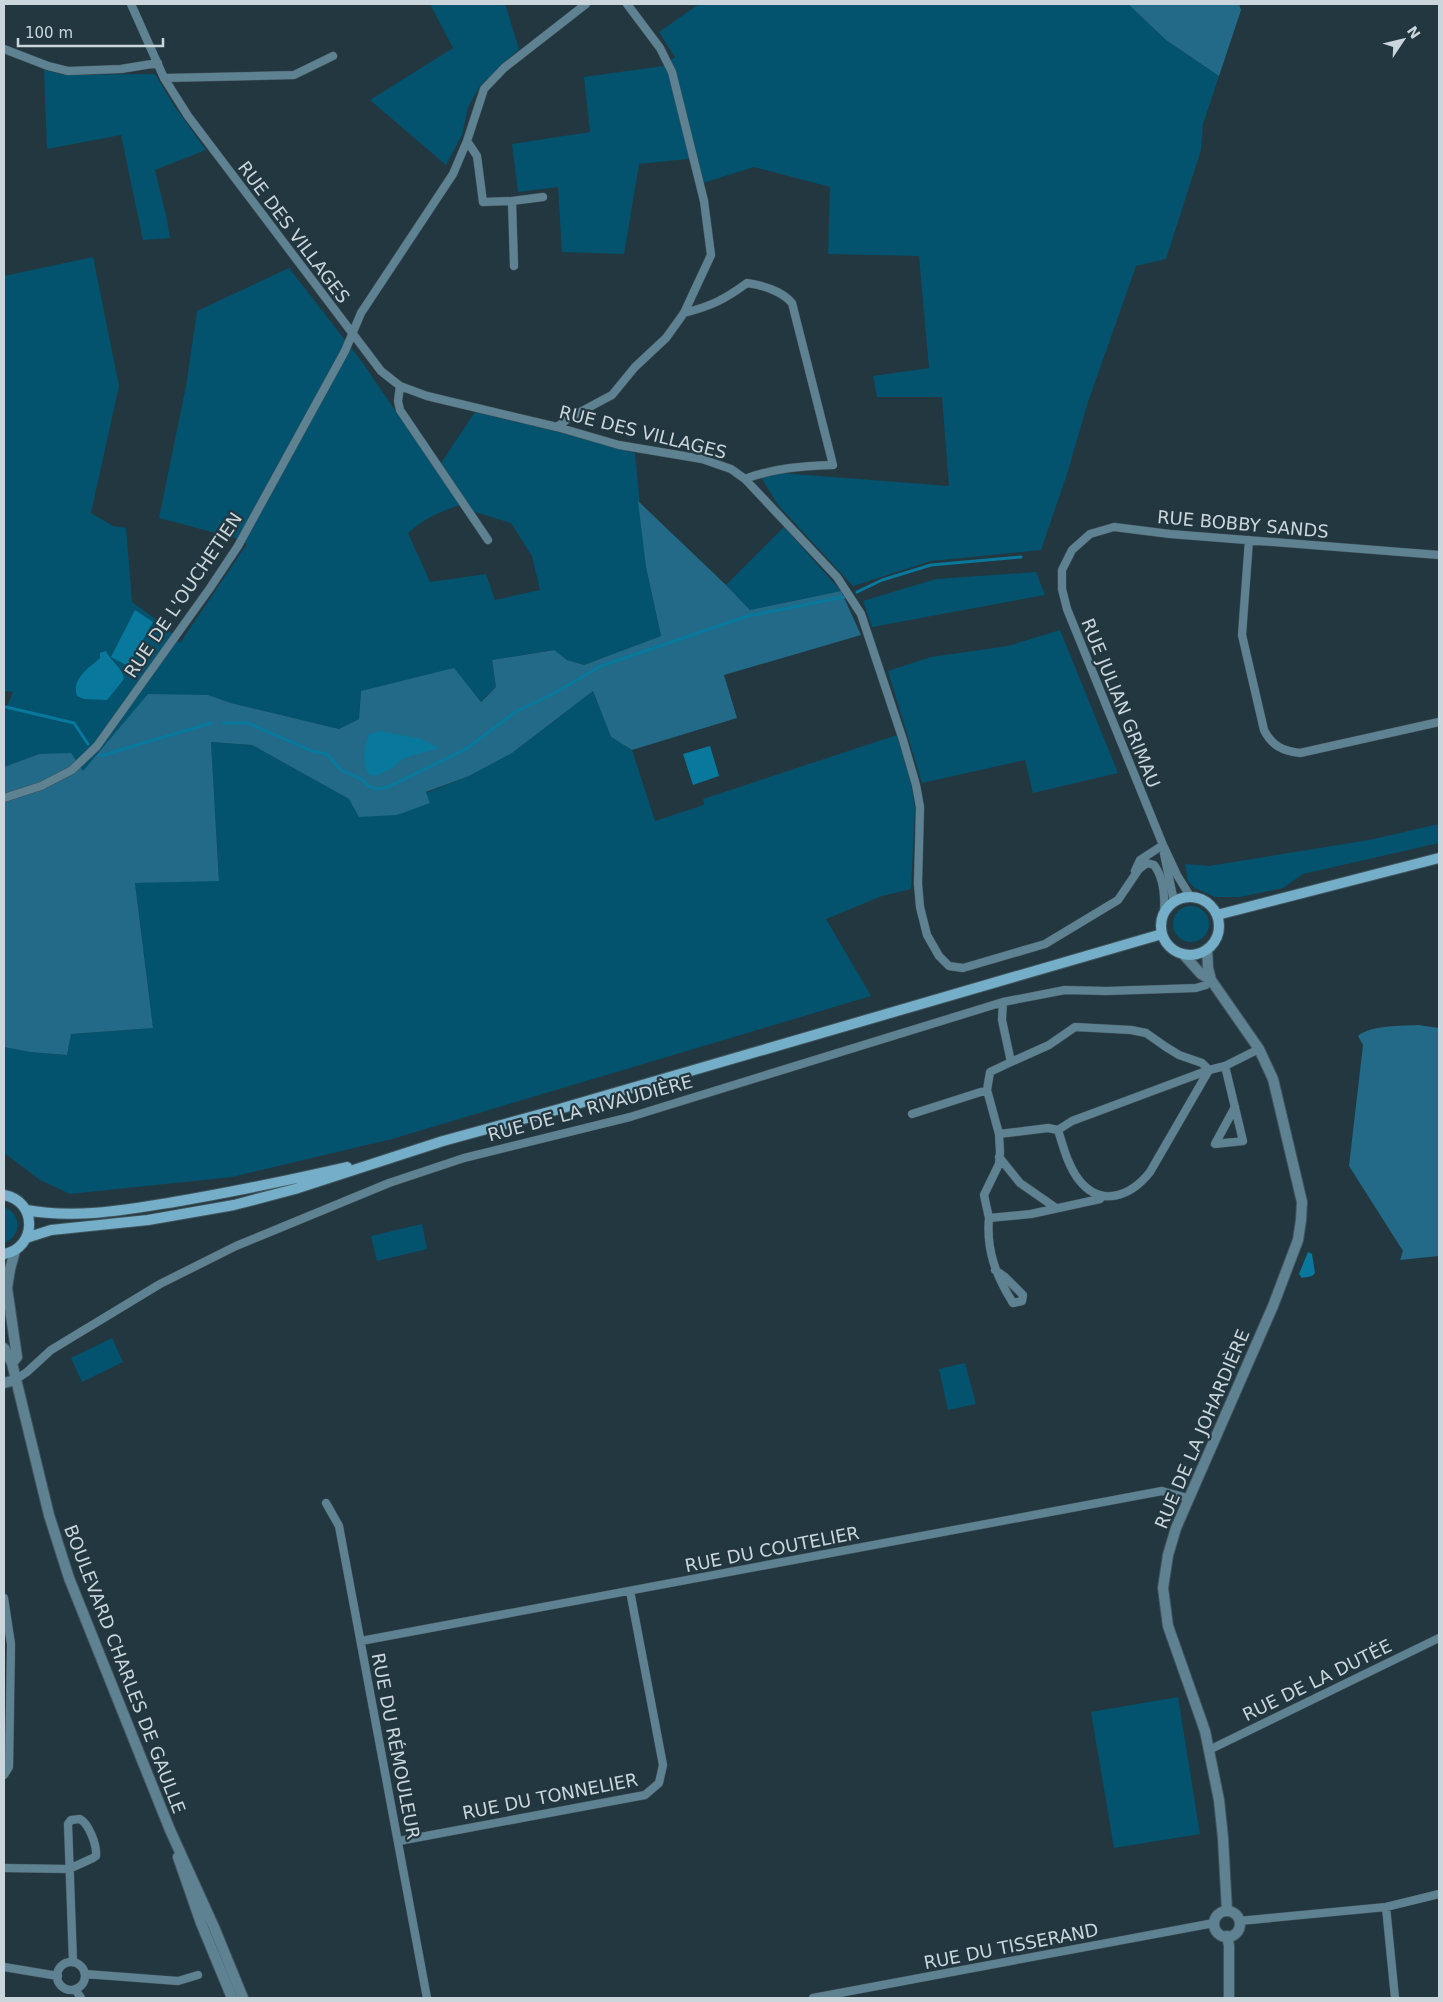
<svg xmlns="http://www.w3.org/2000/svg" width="1443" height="2002" font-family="'DejaVu Sans',sans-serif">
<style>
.green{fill:#03536e}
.forest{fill:#226a87}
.water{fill:#08799d}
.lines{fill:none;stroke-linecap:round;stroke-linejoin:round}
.stream{stroke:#08799d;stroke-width:3}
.minor-casing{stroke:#41545c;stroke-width:9}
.tertiary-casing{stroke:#41545c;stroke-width:12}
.secondary-casing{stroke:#41545c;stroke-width:12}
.minor{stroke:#5f8292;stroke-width:8}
.tertiary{stroke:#5f8292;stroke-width:10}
.secondary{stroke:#75aec8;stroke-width:10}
.labels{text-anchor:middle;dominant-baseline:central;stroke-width:4.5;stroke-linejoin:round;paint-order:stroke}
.street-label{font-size:18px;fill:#cad6db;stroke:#233740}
</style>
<rect width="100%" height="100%" fill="#233740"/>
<path class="green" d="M430,4H505L519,49L480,86L468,107L462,135L446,165L370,100L453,48Z
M699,4H1128L1166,40L1219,76L1203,124L1201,150L1166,259L1136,266L1088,402L1067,474L1041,550L931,561L853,586L778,505L761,477L781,473L949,486L942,397H877L873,376L929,368L919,256L828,254L830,187L754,167L703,183L697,158L639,164L624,254L562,252L558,187L518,192L512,144L590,132L584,77L663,66L675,57L659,32Z
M44,70L64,75L155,74L173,104L206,150L155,170L166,215L170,238L143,240L121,135L47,149Z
M93,257L119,386L91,513L113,526L126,528L132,602L165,626L180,643L247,544L235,538L159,518L186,386L197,311L289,268L362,362L460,505C441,511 422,520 408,533L430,582L486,574L495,600L540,590L532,556L511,523L472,511L441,463L475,412L554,431L635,453L646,567L661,636L584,665L567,660L553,650L492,660L496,687L480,702L361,691L359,719L339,729L231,703L208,695L95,758L83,771L39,754L4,767V713L13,692L4,691V276Z
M784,527L841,591L750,610L726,585Z
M1036,572L1045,595L872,627L863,601L936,579Z
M1060,630L1118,773L1033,793L1025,760L922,783L888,671L931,657L1008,646Z
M593,691L611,737L632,750L655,821L704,805L703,799L897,735L911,784L915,808L911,889L882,896L826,919L871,996L392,1139L232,1177L70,1194L40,1180L4,1153V1047L30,1052L67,1055L71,1034L153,1028L135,883L219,880L211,742L252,745L349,799L429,802L426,793L469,776L512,753Z
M1439,824V843L1303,874L1283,888L1240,897H1215L1195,888L1188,881L1185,864L1209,866L1369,840Z
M1173 924a18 18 0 1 1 36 0a18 18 0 1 1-36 0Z
M4,1207C22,1214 22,1236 4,1243Z
M422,1224L427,1249L377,1261L371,1236Z
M112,1338L123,1362L82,1382L71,1358Z
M965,1363L976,1404L948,1410L939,1369Z
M1178,1697L1200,1834L1114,1848L1091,1712Z"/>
<path class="forest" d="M1128,4H1239L1241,10L1219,76L1166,40Z
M638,501L726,585L750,610L841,591L861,635L724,675L737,718L632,750L611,737L593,691L512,753L469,776L426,792L430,803L397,815L359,817L349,799L252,745L211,742L219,881L135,883L153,1028L71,1034L67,1055L30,1052L4,1047V767L39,754L71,753L83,771L148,694L208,695L231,703L339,729L359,719L361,691L454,668L481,702L496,687L492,660L554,650L567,660L584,665L661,636L646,567Z
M1418,1025L1439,1028V1256L1400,1260L1403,1251L1349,1166L1363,1045L1358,1036C1370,1025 1402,1026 1418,1025Z"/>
<path class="water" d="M135,610L153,622L128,666L111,657Z
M106,651C111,662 122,667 124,679L107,700L84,699L77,696C71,679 89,668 100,658V653Z
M381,731L421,739L439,748L404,758L391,769L375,776L368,774C362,760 364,747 369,734Z
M710,746L719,776L693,785L683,754Z
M1308,1252L1312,1254L1315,1273L1312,1276L1302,1278L1299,1274Z"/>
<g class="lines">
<path class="stream" d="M857,592L882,580L931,565L1021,557
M6,707L74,723L88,744
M223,723H248L312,751L327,754L341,770L363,780L368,786L377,789L388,787L466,749L517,711L551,695L601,666L748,616L844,597
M100,756L211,723"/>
<defs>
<path id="minor" d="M131,4L164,78L188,116L381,371L400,386L427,396L557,427L619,445L702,459L731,469L745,479L837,577L861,614L903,740L916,785L920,807L918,884L920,907L927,935L939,956L949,966L963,968L1045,944L1118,900L1139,869L1147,863L1154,865C1164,878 1165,896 1164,912
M4,49L48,66L68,71L121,69L158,63
M164,78L294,75L333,56
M467,141L477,156L483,202L512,201L514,266
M512,201L543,197
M684,313C711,306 724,300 747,283C762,285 782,291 792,303L833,465C802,466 774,468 745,479
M400,386L398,401L400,410L488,540
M557,427L569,418L612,395L635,367L666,338L684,313L711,255L704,201L672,72L660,48L627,4
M1249,540L1242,635L1264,730C1272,746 1283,751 1300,753L1439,722
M4,798L41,786L72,770L97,746L210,588L238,546L345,351L361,313L453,174L467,141L484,89L504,68L586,4
M1164,854L1174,901
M1135,871L1140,860L1163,845
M1190,896L1177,875L1163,845L1067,609L1062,589V570L1072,550L1090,534L1114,527L1170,534L1439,555
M1003,1002L1002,1020L1011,1062L990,1072L987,1090L999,1134L1000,1152L999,1164L984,1195L989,1218L1031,1214L1100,1199L1102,1196
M1011,1062L1049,1045L1075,1027L1131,1030L1146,1033L1166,1047L1179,1055L1202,1063L1209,1070L1150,1172C1131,1196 1101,1208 1079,1180C1068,1166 1063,1146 1058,1130
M1235,1107L1215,1144L1243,1141L1225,1066L1259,1049
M912,1114L987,1090
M999,1134L1048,1128L1058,1130L1072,1121L1209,1070L1225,1066
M999,1157L1020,1183L1056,1208
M989,1218C986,1250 996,1276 1013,1303L1022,1301L1023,1295L1005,1277L995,1270
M15,1380L27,1372L51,1350L160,1284L236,1246L389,1183L464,1158L630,1117L1003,1002L1065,990L1107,991L1196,988L1206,985L1211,980
M326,1503L339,1526L427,1998
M4,1598L11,1644L9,1767L4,1775
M361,1641L1162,1491L1188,1498
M1209,1750L1439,1638
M399,1841L645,1795L659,1783L663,1765L630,1591
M4,1868L69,1869L93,1858L96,1856C97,1845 89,1824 80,1819L71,1820L68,1824L73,1962
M1386,1907L1395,1998
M1239,1921L1386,1907L1439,1894
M57 1976a14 14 0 1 1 28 0a14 14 0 1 1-28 0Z
M4,1967L58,1976
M85,1974L178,1981L198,1975
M75,1989L81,1998
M813,1998L1214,1923"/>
<path id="tertiary" d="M1207,949L1208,968L1211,980L1259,1049L1273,1079L1302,1202L1301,1220L1298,1240L1273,1306L1176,1528L1168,1555L1163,1588L1168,1626L1205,1731L1219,1800L1223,1838L1227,1911
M1183,954L1201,974L1211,980
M4,1348L12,1363L49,1515L69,1578L170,1830L214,1927L243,1998
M12,1363L17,1357L7,1288L10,1269L15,1251
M4,1383L15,1380
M178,1857L201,1923L232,1998
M1214 1924a13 13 0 1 1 26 0a13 13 0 1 1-26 0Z
M1227,1936L1229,1946V1998"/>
<path id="secondary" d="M1161 926a29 29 0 1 1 58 0a29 29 0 1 1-58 0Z
M1217,915L1439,858
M4,1195C38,1201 37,1248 4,1254
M26,1210C75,1219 125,1210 174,1202C232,1192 290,1180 347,1167
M26,1238L51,1230L148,1220L234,1205L295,1189L443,1141L556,1110L1162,934"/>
</defs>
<use href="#minor" class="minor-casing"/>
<use href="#tertiary" class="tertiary-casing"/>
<use href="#secondary" class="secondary-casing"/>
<use href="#minor" class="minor"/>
<use href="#tertiary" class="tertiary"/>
<use href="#secondary" class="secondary"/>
</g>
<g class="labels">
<g class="street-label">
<text transform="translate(294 232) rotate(53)">RUE DES VILLAGES</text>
<text transform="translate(643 432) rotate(14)">RUE DES VILLAGES</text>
<text transform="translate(1243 524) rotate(5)">RUE BOBBY SANDS</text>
<text transform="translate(183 595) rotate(-56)">RUE DE L'OUCHETIEN</text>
<text transform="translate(1121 703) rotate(68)">RUE JULIAN GRIMAU</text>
<text transform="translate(590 1108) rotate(-15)">RUE DE LA RIVAUDIÈRE</text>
<text transform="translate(1202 1429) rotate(-67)">RUE DE LA JOHARDIÈRE</text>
<text transform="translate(772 1549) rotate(-11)">RUE DU COUTELIER</text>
<text transform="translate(125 1669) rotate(69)">BOULEVARD CHARLES DE GAULLE</text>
<text transform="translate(1317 1680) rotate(-26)">RUE DE LA DUTÉE</text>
<text transform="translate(396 1746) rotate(79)">RUE DU RÉMOULEUR</text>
<text transform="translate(550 1796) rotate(-11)">RUE DU TONNELIER</text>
<text transform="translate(1011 1946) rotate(-11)">RUE DU TISSERAND</text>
</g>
</g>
<rect width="1443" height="2002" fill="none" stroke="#cad6db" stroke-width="10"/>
<g transform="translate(1403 40) rotate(55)" stroke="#233740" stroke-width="4" paint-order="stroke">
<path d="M0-4L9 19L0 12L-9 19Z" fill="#cad6db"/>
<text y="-8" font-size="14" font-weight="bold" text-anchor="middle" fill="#cad6db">N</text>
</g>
<path d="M18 38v8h145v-8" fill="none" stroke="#cad6db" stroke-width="2.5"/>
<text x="25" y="38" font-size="15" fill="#cad6db" stroke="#233740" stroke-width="4" paint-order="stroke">100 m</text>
</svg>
